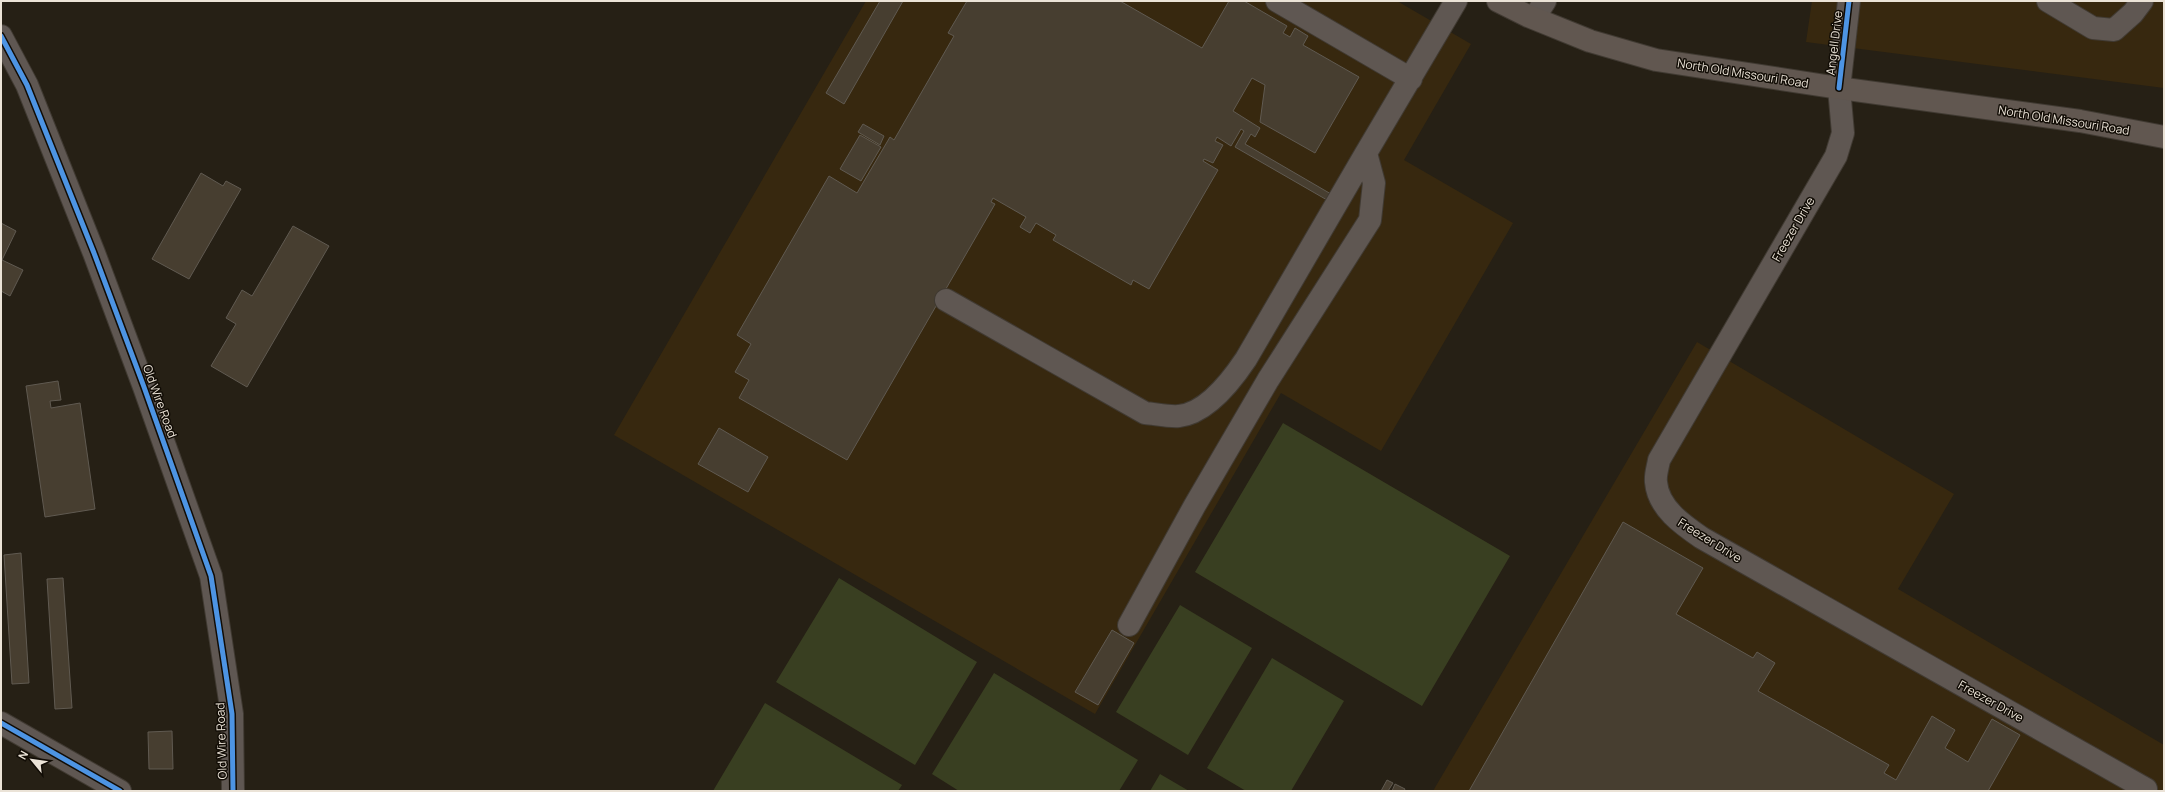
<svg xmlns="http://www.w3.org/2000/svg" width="2165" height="792" font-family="Manrope,sans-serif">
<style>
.built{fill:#37280f}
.green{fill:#393f21}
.building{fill:#473e30;stroke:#605a51}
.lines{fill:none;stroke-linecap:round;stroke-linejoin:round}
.minor-casing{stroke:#403a32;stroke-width:24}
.major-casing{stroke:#403a32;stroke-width:24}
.minor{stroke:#5f5752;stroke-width:22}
.major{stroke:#615750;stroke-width:22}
.cycleway-casing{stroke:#110c05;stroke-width:8}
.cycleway{stroke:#4d94e3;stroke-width:5}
.labels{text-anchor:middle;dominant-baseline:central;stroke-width:3;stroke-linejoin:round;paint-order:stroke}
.street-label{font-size:12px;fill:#ebe3d7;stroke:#110c05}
</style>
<rect width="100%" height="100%" fill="#262015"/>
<path class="built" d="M866,1H1397L1471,44L1404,160L1513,223L1381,451L1281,393L1095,714L614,435Z
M1812,1H2164V88L1806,42Z
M1697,342L1954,494L1898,589L2164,745V791H1433Z"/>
<path class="green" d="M1283,423L1510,556L1422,706L1195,572Z
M839,578L977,662L915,765L776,682Z
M1180,605L1252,648L1188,755L1116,712Z
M1272,658L1344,701L1291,791H1246L1207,768Z
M994,673L1138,760L1119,791H959L932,774Z
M765,703L902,785L898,791H713Z
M1160,774L1189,791H1150Z"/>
<path class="building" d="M880,1H903L844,104L826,93Z
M967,1H1120L1202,48L1229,1H1244L1287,26L1283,33L1290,37L1295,28L1308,36L1303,45L1359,77L1315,153L1260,122L1265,85L1252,78L1233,111L1260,128L1255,137L1251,134L1245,144L1331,194L1327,200L1235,147L1244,131L1241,129L1231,146L1217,137L1215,141L1223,145L1213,163L1204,159L1203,161L1218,170L1149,289L1133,280L1131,285L1053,240L1056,235L1036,223L1030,233L1020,227L1026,217L993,198L991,202L995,204L847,460L739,398L749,380L735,372L751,344L737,335L829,176L857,193L890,137L894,140L954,36L948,33Z
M863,124L884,136L880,145L858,132Z
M860,135L881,147L861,181L840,169Z
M201,173L223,186L226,181L241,189L189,279L152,259Z
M1,223L16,231L2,260L23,270L10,296L1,291Z
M293,226L329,246L247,387L211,366L236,324L226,318L242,290L252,296Z
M58,381L61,400L50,401L51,408L80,403L95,509L45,517L26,386Z
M719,428L768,457L748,492L698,464Z
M1623,522L1703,568L1676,614L1753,658L1757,652L1775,663L1758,691L1889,765L1884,773L1896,780L1932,716L1955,730L1945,748L1968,762L1992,719L2020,735L1988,791H1469Z
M21,553L29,683L12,684L4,555Z
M63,578L72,708L55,709L47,579Z
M1112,630L1134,643L1098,705L1075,692Z
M172,731L173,769H149L148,732Z
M1387,780L1393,783L1388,791H1381Z
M1395,784L1405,789L1404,791H1392Z"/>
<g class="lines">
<defs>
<path id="minor" d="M1277,1L1411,79
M1849,1L1839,88L1843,133L1836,156L1659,460C1658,467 1655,475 1656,482C1658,508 1683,525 1702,538L2146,789
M2048,1L2093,28L2114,30L2133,13L2142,1
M1534,18L1545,1
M1,36L27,85L94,253L144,387L211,576L232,714L233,791
M946,300L1145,413C1156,414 1169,417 1179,416C1207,413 1232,380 1246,359L1366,153
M1129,625L1195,505L1268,380L1370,220L1374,183L1366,153L1456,1
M1,723L120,791"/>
<path id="major" d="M1498,1L1528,16L1590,41L1656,60L1839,88L2080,121L2164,137"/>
</defs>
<use href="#minor" class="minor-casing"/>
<use href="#major" class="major-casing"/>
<use href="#minor" class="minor"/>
<use href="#major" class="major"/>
<defs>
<path id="cycleway" d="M1,36L27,85L94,253L144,387L211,576L232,714L233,791
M1839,88L1849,1
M1,723L120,791"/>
</defs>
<use href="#cycleway" class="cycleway-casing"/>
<use href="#cycleway" class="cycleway"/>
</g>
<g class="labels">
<g class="street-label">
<text transform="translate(1834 43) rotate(-83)">Angell Drive</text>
<text transform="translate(1743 73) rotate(9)">North Old Missouri Road</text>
<text transform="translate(2064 120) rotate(9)">North Old Missouri Road</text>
<text transform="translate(1793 229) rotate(-60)">Freezer Drive</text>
<text transform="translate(160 401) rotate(70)">Old Wire Road</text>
<text transform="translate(1710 540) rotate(32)">Freezer Drive</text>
<text transform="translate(1991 701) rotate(29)">Freezer Drive</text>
<text transform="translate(221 741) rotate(-92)">Old Wire Road</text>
</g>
</g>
<rect width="2165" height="792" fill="none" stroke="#ebe3d7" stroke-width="4"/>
<g transform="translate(32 760) rotate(299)" stroke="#110c05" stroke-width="3" paint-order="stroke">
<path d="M0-3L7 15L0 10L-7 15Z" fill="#ebe3d7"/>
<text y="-6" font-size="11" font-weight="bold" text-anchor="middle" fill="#ebe3d7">N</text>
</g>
</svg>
